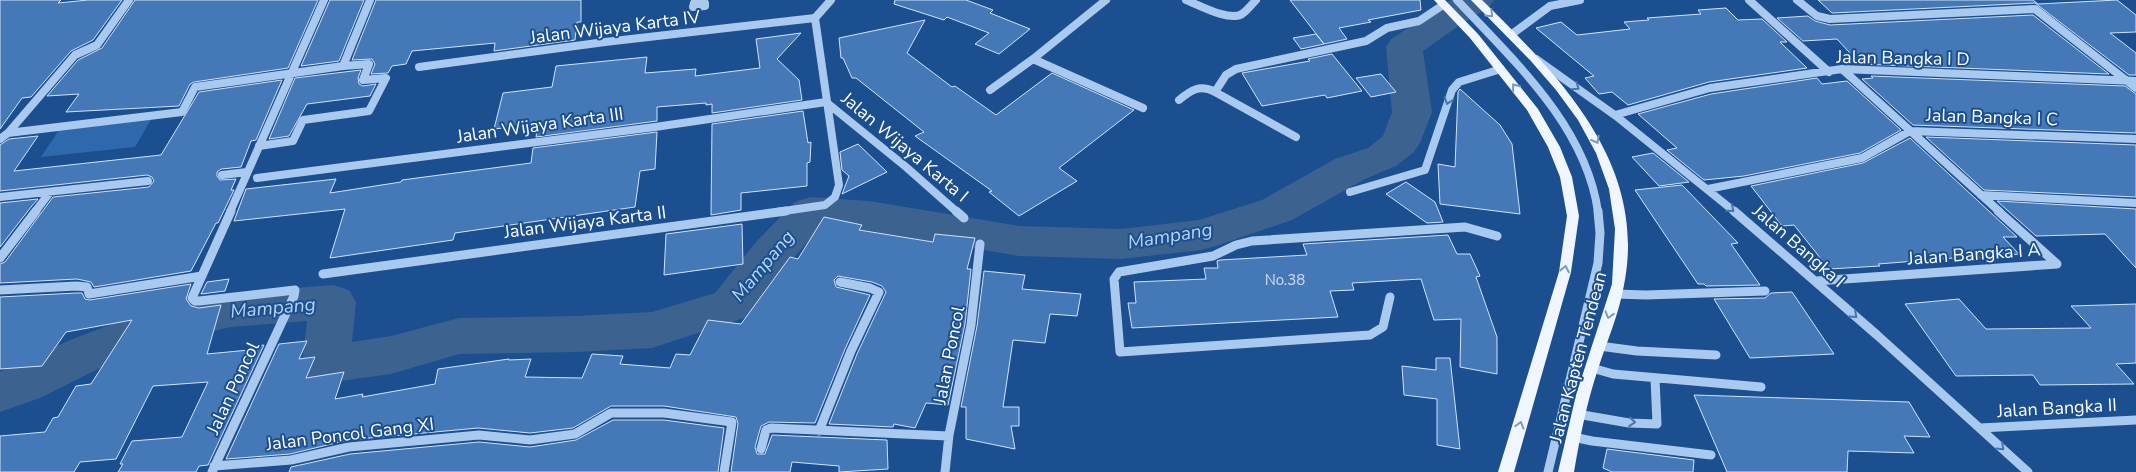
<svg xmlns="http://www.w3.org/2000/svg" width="2136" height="472" font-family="'Nunito Sans',sans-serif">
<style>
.green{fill:#2e69ad}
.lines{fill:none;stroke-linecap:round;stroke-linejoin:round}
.river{fill:#3c6290;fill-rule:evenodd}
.building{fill:#4478b7;stroke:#cfe3fa}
.minor-far1{stroke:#a9c9ee;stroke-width:8}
.minor{stroke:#a9c9ee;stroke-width:9}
.major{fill:#f0f6ff;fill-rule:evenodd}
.oneway{stroke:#7b9ac1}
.oneway2{stroke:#4674ac}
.labels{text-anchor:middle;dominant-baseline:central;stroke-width:4;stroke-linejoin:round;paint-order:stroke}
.number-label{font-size:15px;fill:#d0dded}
.street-label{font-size:18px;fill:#fff;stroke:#1b4f8f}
.water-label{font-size:19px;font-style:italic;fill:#b5d3f5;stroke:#1b4f8f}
</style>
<rect width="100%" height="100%" fill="#1b4f8f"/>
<path class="green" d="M152,118L135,147L41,157L61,127Z"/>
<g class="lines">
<path class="river" d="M1451,0H1494L1489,7L1460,25L1423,51L1432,112L1420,143L1414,152L1396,166L1365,179L1292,220L1216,246L1201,250L1121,259L1019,256L869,231L821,227L788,264L747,317L652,348L576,352L459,354L391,374L326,383L309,377L302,364L307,321L231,327L161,343L104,366L40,398L0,412V372L70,340L152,309L231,293L333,285L349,290L356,302L352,342L391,336L459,318L576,316L652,312L715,293L756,242L795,202L810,197L869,201L1019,226L1121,229L1199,220L1262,200L1335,159L1368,148L1383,136L1392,112L1386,47L1391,39Z"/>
</g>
<path class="building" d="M0,0H61L58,3L88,0H122L93,40L71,51L31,97L22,98L0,129Z
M135,0H318L288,68L194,82L190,84L179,106L66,112L79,94L47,96L78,60L102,48Z
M330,0H364L339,61L301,66Z
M376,0H581V22H577L575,40L494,51L495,43L412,51L406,64L392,66L388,73L371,74L375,64L372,59L352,60Z
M895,0H966L993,10L990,13L1030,29L999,54L975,44L989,33L947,17L944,20L894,4Z
M1290,0H1420L1421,10L1368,20L1371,22L1339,28L1347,39L1324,44Z
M1818,0H2033L2038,4L2117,0L2136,15V32L2110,33L2136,53V75H2129L2035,3L1832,13Z
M1726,8L1738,20L1762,19L1787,42H1780L1807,68L1709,82L1628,105L1612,92L1599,94L1585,78L1594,76L1536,28L1561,22L1577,35L1630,29L1624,22L1649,20L1647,18L1701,14L1698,10Z
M2033,15L2109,74L1860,64L1837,39L1803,41L1777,18L1808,16L1815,21L1830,25Z
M925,20L907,53L952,87L955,86L996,115L1052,73L1134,110L1059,168L1077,181L1019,216L989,192L992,191L915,136L924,132L856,78H852L843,58H841L839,38Z
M801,33L777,59L799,80L802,100L712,113V104L706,105V103L657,107V121L536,137L538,124L494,129L503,93L552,87L556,66L647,57L645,73L696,69L695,76L760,68L756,39Z
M1316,34L1324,44L1301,49L1293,38Z
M1332,54L1362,91L1327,98L1325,95L1262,106L1242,73L1310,61L1308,59Z
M361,70L358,78L359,84L363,86L376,84L370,96L307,104L289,136L269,139L295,78Z
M1381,74L1396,92L1371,97L1356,78Z
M1871,76L2125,86L2136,94V133L1913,125L1862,79L1873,78Z
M1817,78L1822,84L1847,81L1901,130L1860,153L1744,176L1704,180L1667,150L1677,148L1638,114L1711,94Z
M282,80L256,140L251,141L241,167L221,169L217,172V176L220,180L236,179L231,190H234L218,223H216L191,271L94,287L91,282L77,279L0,283V264L5,262L53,197L149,187L154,181L152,177L147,175L0,191V145L9,139L38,136L14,171L161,155L199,92Z
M1460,89L1500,125L1512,144L1520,214L1440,204L1438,164L1455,167L1458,92Z
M803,111L808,143L811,142L810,162L807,163V186L741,193V210L711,215L712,124Z
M657,132L655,169L640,171L635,207L455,233L453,240L330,258L345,209L234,221L246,189L336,179L330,193L401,182L402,180L531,163L533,148Z
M1926,137L2136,145V197L1984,190Z
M1910,138L2017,237H2003L2019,254L1957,260L1954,258L1878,264L1880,266L1829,269L1794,225L1782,226L1751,186L1863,163Z
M858,144L887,172L842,194L849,176L842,170L840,152Z
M1653,153L1689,182L1659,186L1632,157Z
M1406,182L1435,202L1443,222L1427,223L1386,194Z
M1682,185L1738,243L1731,244L1760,285L1706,286L1704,284H1698L1635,190Z
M38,199L31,207L0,247V203Z
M1997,201L2136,209V268L2105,234L2036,236Z
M824,217L862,225L859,230L933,242L935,234L975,238L967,269H971L965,324L948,405L926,403L915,428L894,424L893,427L829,424L857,354L886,292L882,286L872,282L838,276L834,280L836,287L870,295L845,349L815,423L769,422L761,426L755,447L757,454H765L772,435L887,440L888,469L839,472V466L792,462L790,472H731L738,423L736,417L664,406H611L573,428L530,433L478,428L348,440L290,454L226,459L279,344L307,341L299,359L315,357L306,378L344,372L335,399L363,394L362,397L435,384L438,369L509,359V360L531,359L525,377L582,378L592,354L623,356L620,364L670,368L676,354L690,355L708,320L741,324L790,257L798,259Z
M742,224L743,264L664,275L666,234Z
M1448,235L1457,254H1470L1480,276L1476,277L1497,337V374L1460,367L1461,319L1434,320L1421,279L1352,283L1354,290L1330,291L1338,317L1132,328L1128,303H1136L1134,282L1206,279L1204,268H1218L1217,261L1220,260L1307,255L1303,244Z
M984,271L1025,275L1022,289L1081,294L1077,316L1050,314L1045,343L1013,340L1003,407H1019V426H1011L1015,449L966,439V407H961L977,326Z
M229,279L225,291L201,294L207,282Z
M191,284L186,299L191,306L199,308L221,305L207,354L249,350L250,347L264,345L208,465L199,466L196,472H118L123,464H120L132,441L182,437L208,382L153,386L116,459L80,462L74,472H0V436L45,432L53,418L58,417L76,386L91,384L132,320L66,332L42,366L0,369V297L76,293H82L85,299L90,300Z
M1792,292L1834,354L1750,358L1714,299L1765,298L1771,293Z
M1959,299L1986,329L2091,328L2071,306L2136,304V363L2116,364L2134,384L2040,385L2033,375L1956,376L1905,304Z
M1436,358H1450L1460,449L1437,445V399L1404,395L1402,366L1436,370Z
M1694,395L1909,402L1930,437L1904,436L1914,453L1848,451L1847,472H1727Z
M613,420H664L724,428L718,472H289L291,467L350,454L479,442L530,447L576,440Z
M1607,449L1694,460L1693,472H1612L1603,468Z"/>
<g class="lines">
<path class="minor-far1" d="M1186,0C1199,5 1229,22 1242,14C1247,11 1252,4 1256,0
M1457,0C1514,61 1586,126 1598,212
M1749,0L1829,72
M1797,0L1817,16L1830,19L2035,9L2136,88
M701,1L705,3V6L693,7L694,3Z
M815,18L831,0
M1512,34L1550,6L1580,0
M1033,59L1143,108
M1536,59L1616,116L1735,212
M419,67L605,42L815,18
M1842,69L2000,212
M990,90L1033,59L1106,0
M1179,100C1191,90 1200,84 1215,92
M1615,115L1710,88L1842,69L2136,81
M8,133L182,112L195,87L343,66L370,0
M1296,137L1215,92L1226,75L1236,69L1366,41L1387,28L1419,21L1443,5
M0,139L8,133L75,55L97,45L129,0
M259,146L293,141L303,120L369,111L386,78L363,80L369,64L343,66
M222,175L247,172
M257,178L655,127L826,102L906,167L957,212
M1708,189L1862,158L1910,131L2136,139
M1350,192L1425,170L1452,90L1459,82L1501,69
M1981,195L2136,203
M0,197L148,181
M35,212L50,192
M230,212L324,0
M777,212L825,205L835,197L839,185L815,18"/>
<path class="minor" d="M956,211L964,218
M1734,211L1877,335L2028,472
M1998,211L2057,264
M0,258L36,211
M323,274L786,211
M1816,281L2057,264
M0,290L76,286L87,287L89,294L202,276
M1615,294L1646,295L1765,291
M1390,297L1383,327L1370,335L1120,352L1114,279L1119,272L1213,256L1236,245L1252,241L1465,227L1497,236
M1599,346L1637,351L1716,355
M1592,368L1613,374L1761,387
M1577,414L1629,423L1657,424L1655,378
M1980,428L2136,420
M819,431L851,351L879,292L870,288L840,282
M1573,437L1592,441L1711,455
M761,449L766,430L771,428L948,436
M214,466L291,460L349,447L479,435L530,440L575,434L611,413H664L732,422L724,472
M212,472L294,296L295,290L199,301H195L192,298L231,211
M945,472L949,435L971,325L980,244
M1548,472L1598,263L1600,233L1598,211"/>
<path class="major" d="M1434,0H1445L1478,34L1538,109L1560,147L1572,177L1579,216L1571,272L1514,472H1498L1559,272L1567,216L1560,177L1548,147L1527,110L1470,38Z
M1471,0H1482C1560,77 1648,164 1624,285C1619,314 1607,341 1598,369C1587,402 1580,437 1574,472H1558L1576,395L1612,284L1615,229L1609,189L1596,153L1578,120L1556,90L1530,60Z"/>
</g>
<defs><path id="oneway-chevron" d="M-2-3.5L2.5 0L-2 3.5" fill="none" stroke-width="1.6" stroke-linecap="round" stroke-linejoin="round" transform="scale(1.25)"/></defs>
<g class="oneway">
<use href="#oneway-chevron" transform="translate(1490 14) rotate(44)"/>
<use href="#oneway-chevron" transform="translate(1515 87) rotate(-128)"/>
<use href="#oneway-chevron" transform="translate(1596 140) rotate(61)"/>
<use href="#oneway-chevron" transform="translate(1565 269) rotate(-79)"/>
<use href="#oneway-chevron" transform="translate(1609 315) rotate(107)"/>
<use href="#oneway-chevron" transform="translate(1520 425) rotate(-74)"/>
</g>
<g class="oneway2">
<use href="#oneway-chevron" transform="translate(1576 87) rotate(35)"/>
<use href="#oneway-chevron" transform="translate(1448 101) rotate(109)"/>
<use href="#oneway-chevron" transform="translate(1731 209) rotate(40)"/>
<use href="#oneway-chevron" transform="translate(1854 315) rotate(42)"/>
<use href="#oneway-chevron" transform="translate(1632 422) rotate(5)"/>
<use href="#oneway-chevron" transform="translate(2001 447) rotate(43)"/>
</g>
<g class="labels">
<g class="number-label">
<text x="1285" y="280">No.38</text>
</g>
<g class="street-label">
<text transform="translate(615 27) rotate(-7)">Jalan Wijaya Karta IV</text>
<text transform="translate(1903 58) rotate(1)">Jalan Bangka I D</text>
<text transform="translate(1992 117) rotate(2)">Jalan Bangka I C</text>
<text transform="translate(540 125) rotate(-8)">Jalan Wijaya Karta III</text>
<text transform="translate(905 147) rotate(40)">Jalan Wijaya Karta I</text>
<text transform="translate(585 222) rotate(-7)">Jalan Wijaya Karta II</text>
<text transform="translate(1799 246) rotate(41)">Jalan Bangka I</text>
<text transform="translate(1974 254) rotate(-4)">Jalan Bangka I A</text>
<text transform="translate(949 355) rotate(-79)">Jalan Poncol</text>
<text transform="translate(1578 357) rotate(-75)">Jalan Kapten Tendean</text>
<text transform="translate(233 388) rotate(-65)">Jalan Poncol</text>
<text transform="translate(2057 408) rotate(-3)">Jalan Bangka II</text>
<text transform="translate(350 434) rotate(-7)">Jalan Poncol Gang XI</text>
</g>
<g class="water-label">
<text transform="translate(1170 236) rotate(-9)">Mampang</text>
<text transform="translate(763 266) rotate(-50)">Mampang</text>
<text transform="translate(273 308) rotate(-5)">Mampang</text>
</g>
</g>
</svg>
